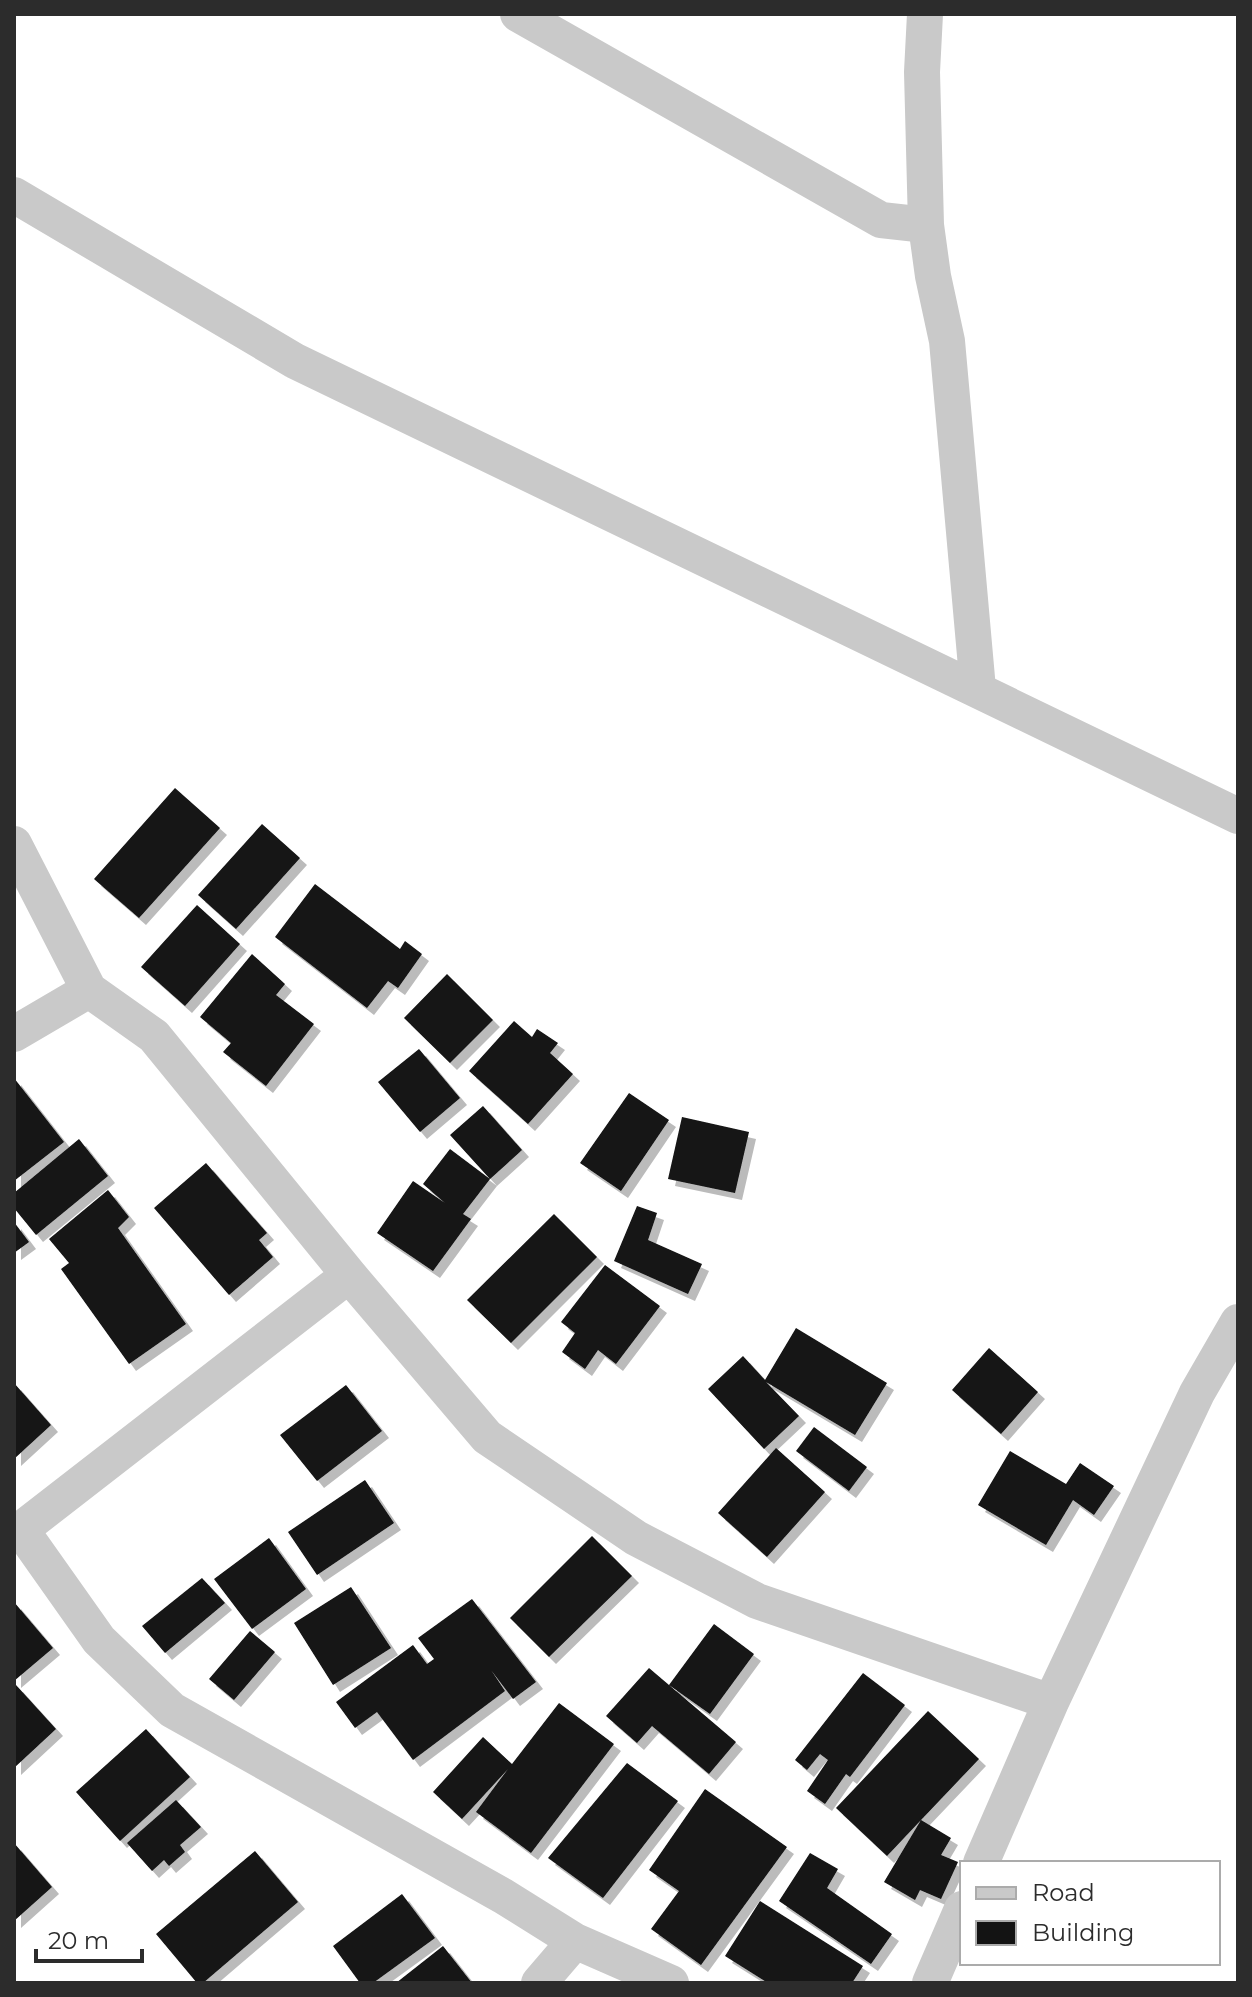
<svg xmlns="http://www.w3.org/2000/svg" width="1252" height="1997" font-family="Montserrat,sans-serif">
<style>
.building{fill:#131313;filter:url(#shadow)}
.lines{fill:none;stroke-linecap:round;stroke-linejoin:round}
.street{stroke:#c9c9c9;stroke-width:36}
</style>
<defs>
<filter id="shadow"><feDropShadow dx="7" dy="7" stdDeviation="0" flood-color="#0004"/></filter>
</defs>
<rect width="100%" height="100%" fill="#fff"/>
<path class="building" d="M175,788L220,828L139,918L94,879Z
M262,824L300,858L236,929L198,895Z
M315,884L400,949L405,941L422,954L398,988L388,981L367,1008L275,937Z
M197,905L240,944L185,1006L141,967Z
M252,954L285,984L276,995L314,1024L266,1086L223,1052L231,1043L200,1017Z
M447,974L493,1020L450,1063L404,1018Z
M514,1021L532,1037L537,1029L558,1043L550,1053L573,1074L528,1124L469,1071Z
M419,1049L460,1098L420,1132L378,1082Z
M14,1078L64,1142L14,1181Z
M629,1093L669,1120L621,1191L580,1163Z
M483,1106L522,1150L490,1179L463,1214L471,1219L433,1271L377,1233L413,1181L445,1203L423,1184L450,1149L490,1179L450,1135Z
M682,1117L749,1132L735,1193L668,1179Z
M79,1139L108,1176L36,1235L14,1208V1193Z
M206,1163L267,1233L259,1240L273,1257L229,1295L154,1208Z
M108,1190L129,1217L118,1228L186,1324L129,1364L61,1269L69,1263L49,1239Z
M637,1206L657,1213L648,1240L702,1264L688,1294L614,1261Z
M554,1214L597,1257L511,1343L467,1300Z
M14,1222L29,1242L14,1253Z
M605,1265L660,1306L616,1364L598,1350L585,1369L562,1352L575,1333L561,1322Z
M796,1328L887,1383L855,1435L766,1382L799,1416L764,1449L708,1389L743,1356L765,1380Z
M989,1348L1038,1392L1001,1434L952,1390Z
M14,1383L51,1425L14,1459Z
M346,1385L382,1431L317,1481L280,1435Z
M814,1427L867,1467L849,1491L796,1451Z
M776,1448L825,1492L767,1557L718,1513Z
M1010,1451L1066,1484L1080,1463L1114,1486L1094,1515L1073,1500L1046,1545L978,1505Z
M365,1480L394,1523L317,1575L288,1532Z
M592,1536L632,1576L549,1657L510,1618Z
M269,1538L306,1589L252,1629L214,1579Z
M202,1578L225,1603L165,1653L142,1626Z
M351,1587L391,1648L333,1685L294,1623Z
M472,1599L536,1682L513,1699L491,1670L505,1691L413,1760L377,1712L355,1728L336,1702L413,1645L427,1664L434,1659L418,1638Z
M14,1602L53,1648L14,1681Z
M714,1624L754,1654L710,1714L669,1685Z
M250,1631L275,1652L234,1700L209,1679Z
M649,1668L736,1742L709,1774L652,1726L637,1743L606,1716Z
M863,1673L905,1705L850,1777L846,1774L825,1804L807,1791L828,1760L820,1754L807,1770L795,1760Z
M16,1685L56,1729L14,1768V1687Z
M559,1703L614,1744L531,1853L476,1812L508,1769L462,1819L433,1792L483,1737L512,1764Z
M928,1711L979,1759L921,1820L951,1838L941,1855L958,1862L941,1899L920,1890L915,1900L884,1882L921,1820L887,1856L836,1808Z
M146,1729L190,1777L120,1841L76,1792Z
M627,1763L678,1801L603,1898L548,1858Z
M705,1789L787,1847L701,1965L651,1929L679,1891L649,1870Z
M176,1800L201,1827L180,1845L185,1852L169,1866L164,1860L152,1871L127,1843Z
M14,1843L52,1887L14,1921Z
M255,1851L298,1902L203,1983H197L156,1934Z
M810,1853L838,1869L827,1888L892,1934L871,1964L779,1901Z
M402,1894L435,1938L373,1983H360L333,1946Z
M760,1901L863,1966L852,1983H768L725,1956Z
M443,1946L472,1983H396Z"/>
<g class="lines">
<path class="street" d="M518,14L881,220L926,225
M925,14L922,72L926,225L933,276L947,341L978,689
M14,195L295,361L1238,816
M14,844L89,990L154,1036L349,1275L487,1437L636,1538L757,1601L1051,1702
M14,1034L89,990
M22,1531L99,1640L172,1710L503,1896L575,1941L671,1983
M14,1535L349,1275
M981,1863L1051,1702L1197,1393L1238,1322
M539,1983L575,1941
M930,1983L962,1909"/>
</g>
<rect width="1252" height="1997" fill="none" stroke="#2c2c2c" stroke-width="32"/>
<rect x="960" y="1861" width="260" height="104" fill="#ffffff" stroke="#ababab" stroke-width="2"/>
<rect x="976" y="1887" width="40" height="12" fill="#c9c9c9" stroke="#ababab" stroke-width="2"/>
<text x="1032" y="1901" font-size="24" fill="#2c2c2c">Road</text>
<rect x="976" y="1921" width="40" height="24" fill="#131313" stroke="#ababab" stroke-width="2"/>
<text x="1032" y="1941" font-size="24" fill="#2c2c2c">Building</text>
<path d="M36 1949v12h106v-12" fill="none" stroke="#2c2c2c" stroke-width="4"/>
<text x="48" y="1949" font-size="24" fill="#2c2c2c" stroke="#ffffff" stroke-width="6" paint-order="stroke">20 m</text>
</svg>
